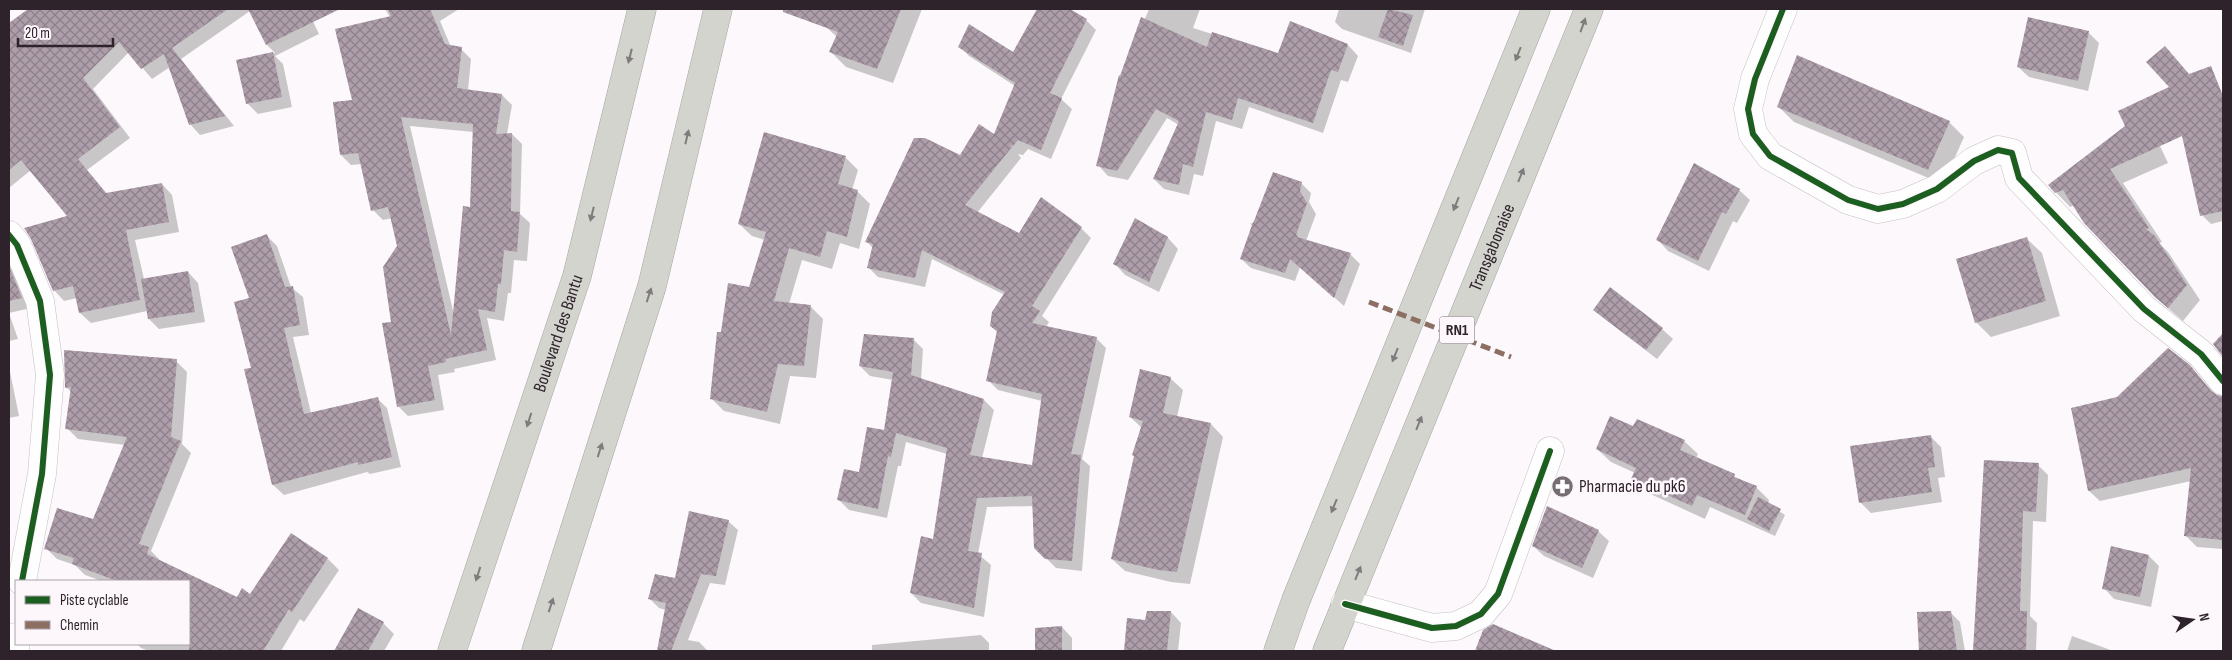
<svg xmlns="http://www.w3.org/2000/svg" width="2232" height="660" font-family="'Sofia Sans Condensed',sans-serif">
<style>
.shadow{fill:#0003;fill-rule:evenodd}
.building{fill:url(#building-cross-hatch);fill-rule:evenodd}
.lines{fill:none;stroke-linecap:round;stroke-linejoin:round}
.minor-casing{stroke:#c7bfc5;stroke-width:29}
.highway-casing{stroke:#a5a6a0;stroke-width:29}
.minor{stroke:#fffefe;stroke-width:28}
.highway{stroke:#d2d4cd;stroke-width:28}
.quiet{stroke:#8d6e63;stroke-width:5;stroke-dasharray:10 5;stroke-linecap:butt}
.cycleway-casing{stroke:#fdf7fc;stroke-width:9}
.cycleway{stroke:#1b5e20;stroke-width:6}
.oneway{fill:#807b7c}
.labels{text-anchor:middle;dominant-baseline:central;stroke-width:5;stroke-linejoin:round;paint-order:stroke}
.shield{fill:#fdf7fc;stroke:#6c626a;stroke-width:1}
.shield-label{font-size:16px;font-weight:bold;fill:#2e222b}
.street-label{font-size:18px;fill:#2e222b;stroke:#fdf7fc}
.poi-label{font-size:18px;fill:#2e222b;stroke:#fdf7fc;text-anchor:start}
</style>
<defs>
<pattern id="building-cross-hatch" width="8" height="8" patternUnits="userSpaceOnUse" patternTransform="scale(1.25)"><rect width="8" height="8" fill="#ad9eaa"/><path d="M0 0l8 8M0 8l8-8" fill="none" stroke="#8d808b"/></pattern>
</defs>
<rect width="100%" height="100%" fill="#fcf8fb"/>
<path class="shadow" d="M30,9H67L68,10L70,9H307L319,34L275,56L283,64L292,107L258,114L248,104L237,61L275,53L267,45L250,11L181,59L234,126L200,135L190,124L170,67L152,79L129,52L93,89L130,138L87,170L107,194L162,184L172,195L179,232L135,240L144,279L188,272L198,283L205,322L159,329L149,319L147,311L91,323L80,313L77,298L64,301L54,290L69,217L31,170L9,188V25Z
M385,9H459L440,21L451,47L461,49L471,59L468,90L502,95L512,105L507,134H512L522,144L520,214L530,223L527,261L514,260L511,293H508L504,321L487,318L496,360L454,369L455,372L438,375L444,410L408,416L398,406L393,323L398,246L392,218L383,220L373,210L362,164L351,165L341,155L353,101L390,17ZM410,126L474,132L472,208L454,315Z
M834,9H922L893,83L846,67L831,52L837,37L826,27Z
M1039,9H1067L1086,20L1096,30L1061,99L1072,109L1051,159L1028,149L1023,155L1018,154L1021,158L977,213L1020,234L1081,228L1091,238L1042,316L1049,322L1046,327L1096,338L1106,348L1082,459L1090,466L1082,571L1056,568L1035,547L1034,506L987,507L978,554L991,565L984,617L921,603L911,593L934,540L947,454L906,442L901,466H898L887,518L849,510L839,500L888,432L893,380L870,376L860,366L913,339L923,349L921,380L984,400L994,410L982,458L1033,467L1042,401L998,390L988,380L998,333L991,326L1005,295L932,259L925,287L878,277L868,267L873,248L867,242L960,157L995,136L1015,86L969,56L959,46L1013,54Z
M1149,9H1200L1193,28L1279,55L1291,23L1348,45L1358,56L1348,82L1341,80L1323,133L1249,107L1242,129L1216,121L1203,176L1194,174L1189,195L1164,189L1154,179L1179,125L1167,118L1128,180L1108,176L1098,165L1121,77Z
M1339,9H1425L1411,53L1342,29L1335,22Z
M2088,32L2099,43L2088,91L2029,77L2018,67Z
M2165,48L2218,108L2223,107V221L2211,224L2201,214L2197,116Z
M1779,107L1949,122L1964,137L1943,184L1794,122Z
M2153,131L2168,163L2123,183L2162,242L2159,243L2168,252L2200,300L2183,321L2155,297L2074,205L2070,207L2049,185Z
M845,157L858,170L852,190L857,191L870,204L859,249L840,243L832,269L802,260L789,304L811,307L823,319L816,378L790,376L780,424L724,411L711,398L722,334L750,288L765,240L752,236L739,224Z
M1301,183L1311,193L1309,202L1316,214L1306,241L1351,255L1360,264L1344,306L1300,267L1295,281L1251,268L1241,259Z
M1739,190L1750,200L1737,223L1733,221L1709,271L1668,251L1658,240Z
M1135,219L1168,238L1178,249L1159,292L1125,275L1115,264Z
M267,236L277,246L291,287L303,297L309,335L293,337L311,413L377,398L387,408L401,467L370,474L367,472L284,495L273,485L253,369L251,299Z
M2026,238L2042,253L2060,316L1991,337L1976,322Z
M9,258L31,308L9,313L18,339L9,341Z
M1595,309L1662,329L1673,339L1657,359L1606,320Z
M176,361L187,372L182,444L191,453L151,551L159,559V561L237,598L250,595L328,559L339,570L304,622L300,619L281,651H149L141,648L137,644H189V581H102L85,575L75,565L57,559L46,548L93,521L125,445L78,439L67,428L72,393L66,387Z
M2189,366L2218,397H2223V493L2221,495H2223V549L2197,547L2186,536L2191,481L2100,501L2089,491L2118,398Z
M9,367L19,416L9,418Z
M1170,378L1183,390L1177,417L1211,424L1223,437L1190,584L1171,582L1125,571L1112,559L1142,428L1130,417Z
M1634,428L1684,441L1698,454L1696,458L1756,487L1769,500L1768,504L1785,515L1775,536L1710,507L1705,519L1646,492L1632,479L1635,473L1611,462L1597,449Z
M1930,436L1941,447L1945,477L1938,478L1942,502L1871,513L1860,502Z
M1986,461L2038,465L2048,475L2046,522L2033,521L2030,616L2037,623L2036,651H1974Z
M728,521L738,530L725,585L710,583L688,640L699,642L708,651H658L666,610L659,608L649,598L676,579Z
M1598,531L1609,541L1593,578L1544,556L1533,546Z
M2149,556L2159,566L2151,607L2114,599L2104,588Z
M358,610L383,623L394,634L384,651H336Z
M1171,612L1181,623L1178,651H1125L1128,620L1146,622Z
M1950,612L1960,622L1965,651H1921L1919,613Z
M1493,625L1553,651H1476L1484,631Z
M1062,627L1072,638V651H1036V630Z
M981,635L989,643V651H872V645Z
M2072,636L2108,649L2111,651H2067Z"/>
<path class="building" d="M28,9H228L172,48L225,116L189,125L164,54L141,69L119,42L83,78L120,127L78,159L106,193L162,183L169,222L126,230L140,300L79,313L73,286L53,291L31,239L24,228L67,216L21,160L9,170V23Z
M248,9H340L266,45Z
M388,9H430L445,44L462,47L457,88L502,94L496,134L512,133L511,211L520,212L517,252L504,250L501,284H498L495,312L478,309L487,350L445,359L446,362L428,366L435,400L397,407L382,323L391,322L383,267L397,246L388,207L371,211L358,153L340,155L333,102L352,100L335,29L391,16ZM401,117L473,124L470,207L463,206L451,335Z
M783,9H901L877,69L829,52L838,32L783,12Z
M1037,9H1070L1087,19L1050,93L1062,98L1041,150L1018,140L1013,146L1009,145L1012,147L965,205L1019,233L1041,197L1082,227L1032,306L1040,311L1032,323L1097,337L1071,454L1081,455L1072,561L1045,559L1034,548L1032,496L977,498L968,551L982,553L974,608L910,593L921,536L933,539L947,448L896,433L891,457L888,456L878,509L837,500L844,469L859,472L867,427L890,431L884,430L893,372L859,366L864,334L914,338L911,375L984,399L970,455L1032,465L1042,394L986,381L997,331L990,326L992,312L1005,292L922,250L915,278L867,268L873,244L865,242L914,138H925L960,155L979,124L994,134L1015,83L958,47L969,24L1013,52Z
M1388,9L1413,15L1403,46L1378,37Z
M1141,17L1207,47L1212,32L1278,53L1290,21L1348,44L1338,72L1331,70L1313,123L1238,98L1232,120L1206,112L1193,167L1183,164L1179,185L1153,179L1179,121L1156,109L1117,171L1096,166L1119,75L1120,76Z
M2028,17L2089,31L2078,81L2017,67Z
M2165,46L2189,74L2211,66L2223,96V211L2200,216L2182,136L2110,169L2149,228L2146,229L2155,236L2187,285L2168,308L2155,297L2084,223L2063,190L2055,193L2048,185L2125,126L2118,111L2169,87L2146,62Z
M273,52L282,97L246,104L236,60Z
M1797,55L1950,121L1928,170L1777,107Z
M764,132L846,156L838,184L858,190L847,237L827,231L820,257L789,248L774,301L811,305L804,366L778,364L767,412L710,399L717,332H721L728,283L749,287L766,232L738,224Z
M1694,163L1740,189L1726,214L1722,212L1698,261L1656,240Z
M1273,172L1302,182L1300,191L1307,203L1296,235H1298L1297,237L1351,253L1334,298L1290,259L1285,273L1240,259L1252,225L1250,223L1252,224L1254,221Z
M1135,218L1168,237L1149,282L1113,264Z
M267,234L285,287L293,286L300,325L284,328L304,414L378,397L392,457L358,465V462L272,485L244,369L251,368L234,302L249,298L231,247Z
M2027,237L2046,301L1975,323L1956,259Z
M9,266L22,298L9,301Z
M188,271L195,312L148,319L141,279Z
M1610,287L1663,328L1646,350L1593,310Z
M2223,333V357L2213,344Z
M2168,348L2190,365L2211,391L2217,395L2223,396V540L2184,536L2191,468L2088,491L2071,408L2117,397Z
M64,350L177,359L171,437L181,441L139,544L149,547L147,554L237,597L242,588L250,594L291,533L328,558L292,612L289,609L263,651H189V581H117L72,564L74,558L44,549L57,508L93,519L127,437L65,429L71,387L65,388Z
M1140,369L1171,377L1163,413L1211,423L1177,572L1158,570L1111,559L1134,456L1132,455L1143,421L1129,417Z
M1610,416L1633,426L1637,419L1685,440L1680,450L1735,474L1734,477L1757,486L1745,515L1697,495L1692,506L1631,479L1636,468L1596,449Z
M1931,435L1935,467L1928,468L1932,492L1859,503L1850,446Z
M1984,460L2039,463L2036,512L2023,511L2020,611H2027L2026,651H1973Z
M1758,497L1781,509L1769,531L1747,519Z
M1547,506L1599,530L1582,568L1532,546Z
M689,511L729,520L716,576L701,574L671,651H657L666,603L648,599L655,574L675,578Z
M2111,546L2149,555L2140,597L2102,589Z
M358,608L384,622L368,651H334Z
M1147,611H1171L1167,651H1124L1127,618L1145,620Z
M1951,611L1957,651H1919L1917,612Z
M1493,624L1556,651H1475L1483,630Z
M1062,626V651H1035V628Z"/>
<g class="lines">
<defs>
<path id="minor" d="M1783,9L1755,79L1748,109L1753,134L1770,156L1848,200L1878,209L1903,204L1937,189L1974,161L1998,150L2012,153L2019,178L2144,309L2201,354L2223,381
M9,235L17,245L40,301L50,375L42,474L22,581
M1345,604L1432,628L1456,626L1481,614L1498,594L1550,451
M15,651L16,637"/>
<g id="highway">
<path id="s1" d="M452,651L577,276L642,9"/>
<path d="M536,651L652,286L718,9"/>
<path d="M1278,651L1296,600L1536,9"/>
<path id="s2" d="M1327,651L1589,9"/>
</g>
</defs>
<use href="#minor" class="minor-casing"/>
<use href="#highway" class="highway-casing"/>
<use href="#minor" class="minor"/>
<use href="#highway" class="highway"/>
<path class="quiet" d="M1369,302L1511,357"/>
<defs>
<path id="cycleway" d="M1783,9L1755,79L1748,109L1753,134L1770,156L1848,200L1878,209L1903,204L1937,189L1974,161L1998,150L2012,153L2019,178L2144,309L2201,354L2223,381
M9,235L17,245L40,301L50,375L42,474L22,581
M1345,604L1432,628L1456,626L1481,614L1498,594L1550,451"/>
</defs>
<use href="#cycleway" class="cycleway-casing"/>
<use href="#cycleway" class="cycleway"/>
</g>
<defs><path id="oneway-solid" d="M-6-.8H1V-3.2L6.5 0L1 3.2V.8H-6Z" transform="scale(1.25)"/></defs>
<g class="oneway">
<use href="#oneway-solid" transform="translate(1583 25) rotate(-70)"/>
<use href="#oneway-solid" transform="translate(1518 54) rotate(112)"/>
<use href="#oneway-solid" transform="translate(630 56) rotate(104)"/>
<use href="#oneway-solid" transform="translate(687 137) rotate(-77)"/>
<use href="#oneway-solid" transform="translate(1521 175) rotate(-68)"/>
<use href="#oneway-solid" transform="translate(1456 204) rotate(112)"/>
<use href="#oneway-solid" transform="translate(592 214) rotate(104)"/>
<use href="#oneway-solid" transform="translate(649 295) rotate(-72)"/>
<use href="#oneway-solid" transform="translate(1395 355) rotate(112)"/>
<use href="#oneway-solid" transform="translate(529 420) rotate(108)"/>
<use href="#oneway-solid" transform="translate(1419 423) rotate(-68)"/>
<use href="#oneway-solid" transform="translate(600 450) rotate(-72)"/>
<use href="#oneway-solid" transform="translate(1334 506) rotate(112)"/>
<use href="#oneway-solid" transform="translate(1358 573) rotate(-68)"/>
<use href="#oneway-solid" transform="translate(478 574) rotate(108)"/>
<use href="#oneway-solid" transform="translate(551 605) rotate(-72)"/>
</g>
<defs>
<symbol id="pharmacy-disc" viewBox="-11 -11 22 22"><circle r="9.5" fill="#766d74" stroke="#fdf7fc"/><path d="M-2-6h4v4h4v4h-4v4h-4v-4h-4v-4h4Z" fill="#fff"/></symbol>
</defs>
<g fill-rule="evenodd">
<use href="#pharmacy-disc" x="1550" y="474" width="25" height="25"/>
</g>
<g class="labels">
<rect class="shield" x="1439.5" y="316.5" width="35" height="27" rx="4"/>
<g class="shield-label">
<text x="1457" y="330">RN1</text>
</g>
<g class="street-label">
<text stroke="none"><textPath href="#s2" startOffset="436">Transgabonaise</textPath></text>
<text stroke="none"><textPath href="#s1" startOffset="335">Boulevard des Bantu</textPath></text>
</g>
<g class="poi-label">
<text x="1579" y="486">Pharmacie du pk6</text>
</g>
</g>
<rect width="2232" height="660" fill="none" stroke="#2e222b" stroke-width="20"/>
<rect x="15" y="580" width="175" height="65" fill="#fdf7fc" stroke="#aaa2a8"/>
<rect x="25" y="596" width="25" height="8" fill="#1b5e20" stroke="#aaa2a8"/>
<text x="60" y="605" font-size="15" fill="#2e222b">Piste cyclable</text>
<rect x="25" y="621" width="25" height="8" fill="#8d6e63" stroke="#aaa2a8"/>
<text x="60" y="630" font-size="15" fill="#2e222b">Chemin</text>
<g transform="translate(2192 620) rotate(77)" stroke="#fdf7fc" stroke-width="4" paint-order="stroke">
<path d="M0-4L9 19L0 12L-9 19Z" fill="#2e222b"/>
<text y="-8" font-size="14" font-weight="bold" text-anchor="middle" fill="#2e222b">N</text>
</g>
<path d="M18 38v8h95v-8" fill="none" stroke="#2e222b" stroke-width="2.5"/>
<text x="25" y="38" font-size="15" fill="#2e222b" stroke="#fdf7fc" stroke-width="4" paint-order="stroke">20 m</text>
</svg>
